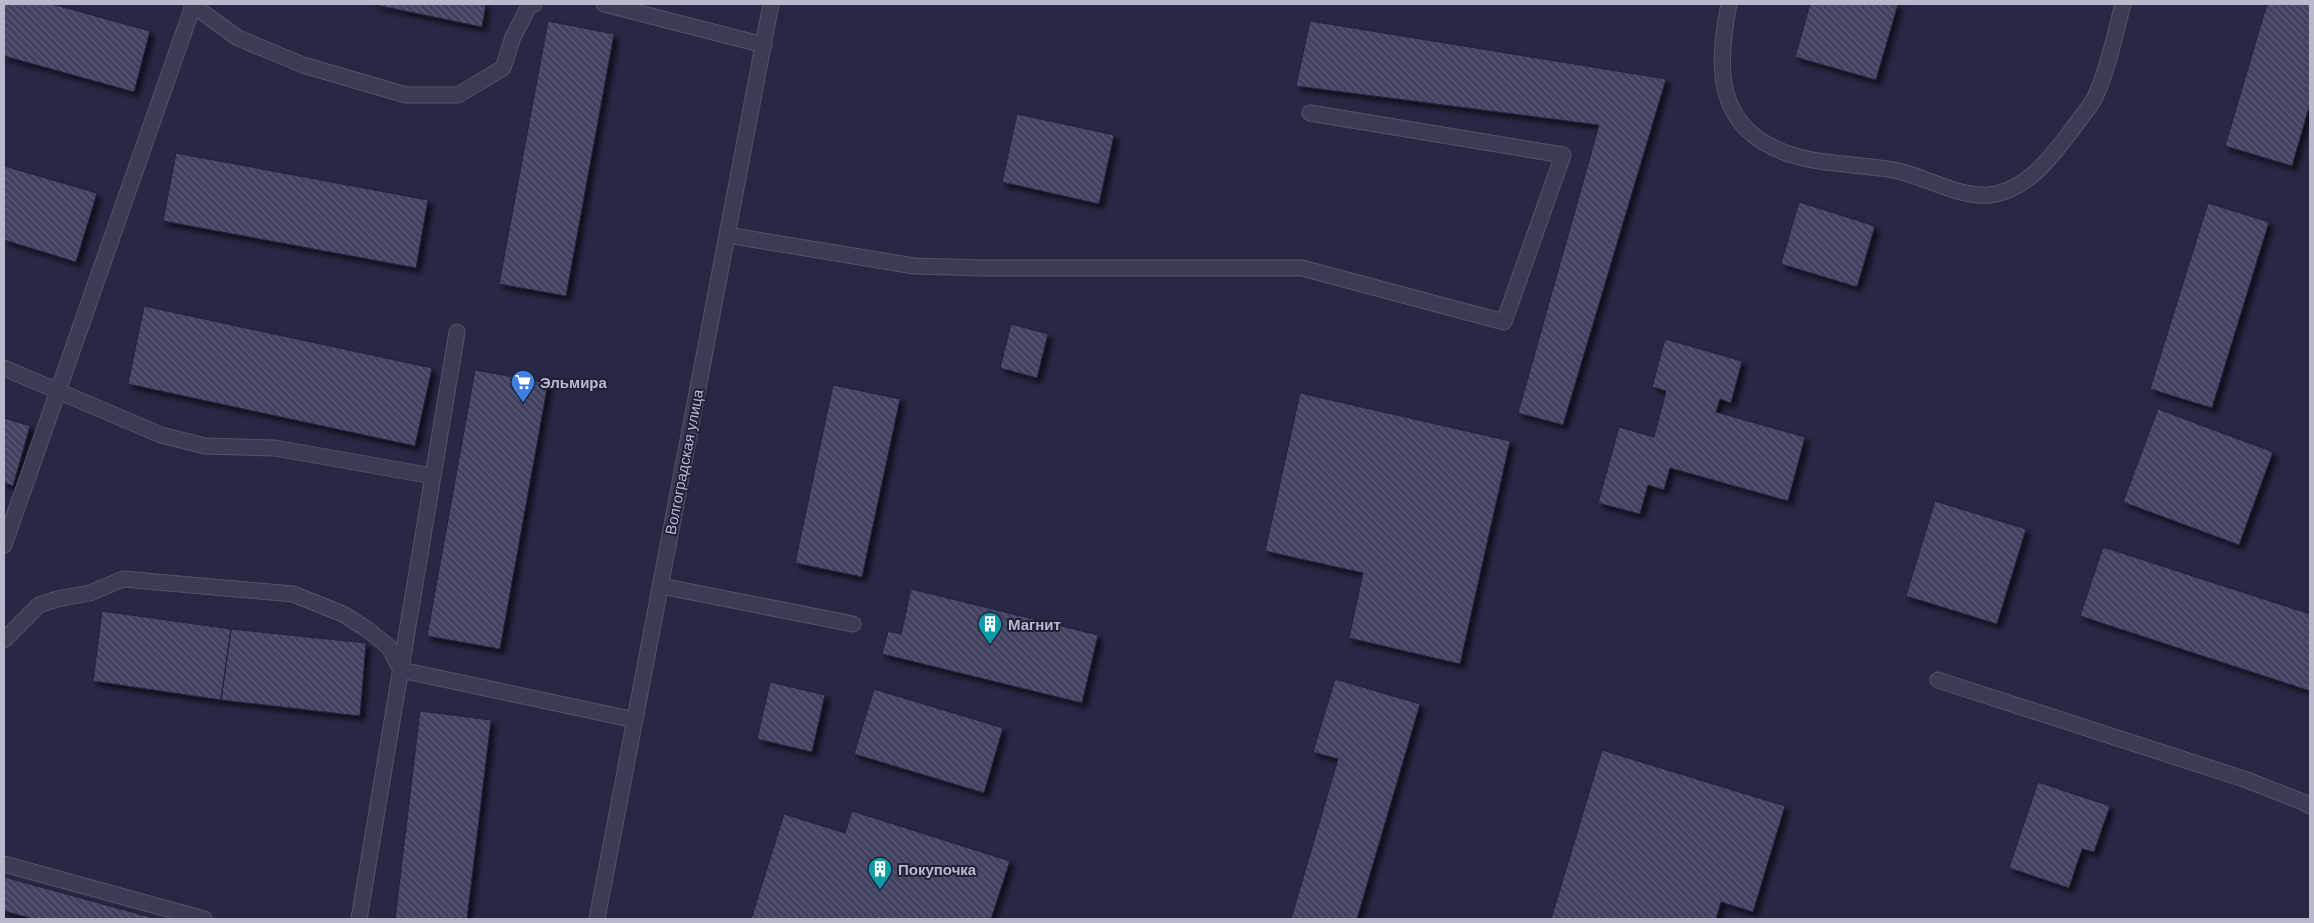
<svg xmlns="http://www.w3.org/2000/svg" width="2314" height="923" font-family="Helvetica,sans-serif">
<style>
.building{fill:url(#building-back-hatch);stroke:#21233b;filter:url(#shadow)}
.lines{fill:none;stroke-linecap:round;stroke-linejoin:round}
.service-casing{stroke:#53546b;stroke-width:17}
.minor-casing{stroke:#53546b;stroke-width:17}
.service{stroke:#3a3c54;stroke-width:15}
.minor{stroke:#3a3c54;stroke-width:15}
.labels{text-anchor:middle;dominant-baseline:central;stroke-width:4;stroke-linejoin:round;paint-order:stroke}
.poi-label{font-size:15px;font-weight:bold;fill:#b8b9cd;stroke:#1f2139;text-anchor:start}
.street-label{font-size:15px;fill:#b8b9cd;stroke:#1f2139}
</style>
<defs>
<pattern id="building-back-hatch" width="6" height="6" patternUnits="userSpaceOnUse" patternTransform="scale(1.25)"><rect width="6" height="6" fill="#404261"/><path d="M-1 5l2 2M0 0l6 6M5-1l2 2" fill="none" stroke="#5a5b76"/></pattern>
<filter id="shadow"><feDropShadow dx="4.5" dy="4.5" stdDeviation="2.5" flood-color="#0009"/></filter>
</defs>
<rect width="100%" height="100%" fill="#262844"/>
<path class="building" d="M4,4H52L150,31L134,92L4,56Z
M371,4H486L482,27Z
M1810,4H1898L1876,80L1795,57Z
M2267,4H2310V104L2292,166L2225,146Z
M548,21L614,34L566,296L499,284Z
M1310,21L1666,79L1563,425L1518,413L1599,125L1296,86Z
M1017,114L1114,135L1099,204L1002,182Z
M176,153L428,200L416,268L163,221Z
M4,166L97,193L76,262L4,240Z
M1799,202L1875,226L1857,287L1781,264Z
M2208,203L2269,222L2212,408L2150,389Z
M144,306L432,368L415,446L128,384Z
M1011,324L1048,334L1037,378L1000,368Z
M1665,339L1742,361L1731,403L1720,399L1716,412L1805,437L1788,501L1670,468L1664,490L1648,485L1640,514L1598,503L1619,427L1654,437L1666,391L1652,387Z
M475,370L548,383L500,649L427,636Z
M833,385L900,399L862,577L795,563Z
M1300,393L1510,441L1460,664L1349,638L1363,573L1265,551Z
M2158,409L2273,452L2239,545L2123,502Z
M4,418L30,426L13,486L4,483Z
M1935,501L2026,529L1997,624L1906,596Z
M2103,547L2310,614V691L2080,616Z
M911,589L1098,635L1082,703L882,654L888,631L901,634Z
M102,611L231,629L221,700L93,681Z
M231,629L366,643L360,716L221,700Z
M1335,679L1420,704L1357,919H1291L1338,759L1313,752Z
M770,682L825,695L812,752L757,739Z
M874,689L1003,728L984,793L854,754Z
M420,711L491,720L467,919H395Z
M1602,750L1785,806L1753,912L1721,902L1716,919H1551Z
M2038,782L2110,806L2094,852L2082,849L2069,888L2009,868Z
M852,811L1010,861L991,919H751L784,814L845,833Z
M4,877L157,919H33L4,911Z"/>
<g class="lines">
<defs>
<path id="service" d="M191,4L238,38L303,65L406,95H458L503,68L513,37L529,6L534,4
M604,4L764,45
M1729,4C1716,69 1715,129 1789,154C1822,165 1859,164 1894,170C1925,176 1956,197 1989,195C2029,191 2055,152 2077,123C2083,114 2092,105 2096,95C2109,66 2115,34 2123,4
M727,235L914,266L984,268H1302L1504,322L1563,155L1310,113
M4,368L161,435L205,446L275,448L433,476
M4,545L193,6
M661,586L853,624
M4,640L39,605L57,599L90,593L123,579L293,594L343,614L368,630L389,647L401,670L635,720
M1938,680L2244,779L2303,802L2310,806
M4,864L204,919
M359,919L457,332"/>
<path id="minor" d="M597,919L771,4"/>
</defs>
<use href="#service" class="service-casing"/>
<use href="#minor" class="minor-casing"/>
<use href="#service" class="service"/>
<use href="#minor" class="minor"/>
</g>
<defs>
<symbol id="supermarket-pin" viewBox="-11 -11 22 30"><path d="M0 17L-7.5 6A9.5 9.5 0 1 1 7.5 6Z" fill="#3f7fe0" stroke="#1f2139"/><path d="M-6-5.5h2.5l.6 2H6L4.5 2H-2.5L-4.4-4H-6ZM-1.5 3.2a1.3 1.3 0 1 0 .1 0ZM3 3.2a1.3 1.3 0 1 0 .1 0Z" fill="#fff"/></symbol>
<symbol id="building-pin" viewBox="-11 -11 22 30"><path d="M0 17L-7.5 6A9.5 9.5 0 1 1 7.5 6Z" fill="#0f9aa8" stroke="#1f2139"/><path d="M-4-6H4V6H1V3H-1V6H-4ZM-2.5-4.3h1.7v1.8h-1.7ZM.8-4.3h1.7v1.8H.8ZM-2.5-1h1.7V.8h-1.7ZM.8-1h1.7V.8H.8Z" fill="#fff"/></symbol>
</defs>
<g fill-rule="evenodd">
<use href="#supermarket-pin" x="509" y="368" width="28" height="38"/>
<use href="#building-pin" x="976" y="610" width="28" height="38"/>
<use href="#building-pin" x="866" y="855" width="28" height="38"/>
</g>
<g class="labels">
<g class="poi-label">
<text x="540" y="382">Эльмира</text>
<text x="1008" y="624">Магнит</text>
<text x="898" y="869">Покупочка</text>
</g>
<g class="street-label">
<text transform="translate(684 462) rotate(-79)">Волгоградская улица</text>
</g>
</g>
<rect width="2314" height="923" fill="none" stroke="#b8b9cd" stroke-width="10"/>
</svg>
